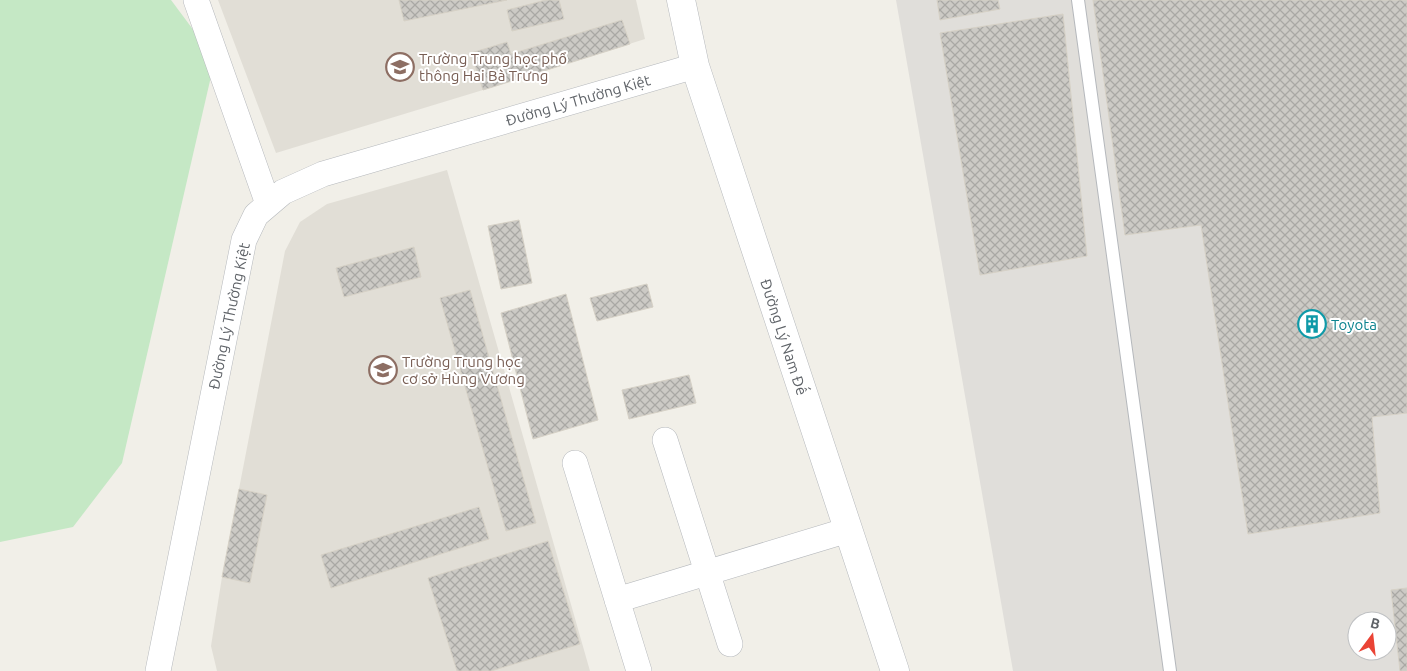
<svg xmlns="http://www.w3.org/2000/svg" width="1407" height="671" font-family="Ubuntu,sans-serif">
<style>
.industrial{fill:#e0deda;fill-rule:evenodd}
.education{fill:#e1ded6}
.garden{fill:#c5e8c5}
.building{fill:url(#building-cross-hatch);stroke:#d6d1c6}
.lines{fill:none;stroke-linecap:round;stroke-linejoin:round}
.service-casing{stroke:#b5b8bc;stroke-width:14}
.minor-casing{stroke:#b5b8bc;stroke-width:26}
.tertiary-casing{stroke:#b5b8bc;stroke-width:29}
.service{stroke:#fff;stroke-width:12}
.minor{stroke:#fff;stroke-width:25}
.tertiary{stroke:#fff;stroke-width:28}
.labels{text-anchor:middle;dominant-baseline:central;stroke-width:4;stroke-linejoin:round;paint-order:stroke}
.education-label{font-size:15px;fill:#785e54;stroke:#fff;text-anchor:start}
.street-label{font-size:15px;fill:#5f6368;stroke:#fff}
.culture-label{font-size:15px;fill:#0d838f;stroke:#fff;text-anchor:start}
</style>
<defs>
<pattern id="building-cross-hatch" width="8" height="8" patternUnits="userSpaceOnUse" patternTransform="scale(1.25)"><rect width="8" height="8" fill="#cccac5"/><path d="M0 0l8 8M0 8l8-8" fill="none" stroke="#a9a8a4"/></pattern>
</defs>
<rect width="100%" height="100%" fill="#f1efe8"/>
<path class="industrial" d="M896,0H1407V671H1013ZM1357,621H1387V651H1357Z"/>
<path class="education" d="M218,0H636L645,39L483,90L276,153Z
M447,170L590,671H217L211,646L222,577L285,251L300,222L327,204Z"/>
<path class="garden" d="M0,0H171L215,59L122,463L73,527L0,542Z"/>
<path class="building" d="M399,0H507L404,21Z
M546,0H559L564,19L512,31L507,10Z
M937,0H998L1000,9L940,20Z
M1093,0H1407V413L1372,417L1380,513L1248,534L1201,225L1125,235Z
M1063,14L1087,256L980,275L940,33Z
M622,20L630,44L483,90L471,53L507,42L511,54Z
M519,220L532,283L501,289L488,226Z
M414,247L421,277L344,297L336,268Z
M647,284L653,307L597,321L590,298Z
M470,290L536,523L506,531L440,298Z
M566,294L598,420L533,439L501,313Z
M689,375L696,403L629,419L622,390Z
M239,489L267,495L250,583L222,577Z
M479,507L489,539L331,588L321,555Z
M548,541L580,644L491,671H457L428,578Z
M1407,588V671H1400L1391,590Z"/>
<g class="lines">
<defs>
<path id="service" d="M1078,0L1170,671"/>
<path id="minor" d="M196,0L268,204
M665,440L730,644
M575,463L639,671
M617,600L848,530
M158,671L244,240L256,215L283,192L323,174L695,66"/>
<path id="tertiary" d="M681,0L695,66L895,671"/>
</defs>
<use href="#service" class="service-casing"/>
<use href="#minor" class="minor-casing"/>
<use href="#tertiary" class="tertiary-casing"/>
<use href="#service" class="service"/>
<use href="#minor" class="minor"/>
<use href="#tertiary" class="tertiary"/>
</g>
<defs>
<symbol id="school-ring" viewBox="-11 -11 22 22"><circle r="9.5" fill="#fff" stroke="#8d6e63" stroke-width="1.5"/><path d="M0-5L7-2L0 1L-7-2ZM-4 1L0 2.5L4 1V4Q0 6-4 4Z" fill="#8d6e63"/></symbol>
<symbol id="building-ring" viewBox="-11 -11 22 22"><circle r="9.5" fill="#fff" stroke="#0f9aa8" stroke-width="1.5"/><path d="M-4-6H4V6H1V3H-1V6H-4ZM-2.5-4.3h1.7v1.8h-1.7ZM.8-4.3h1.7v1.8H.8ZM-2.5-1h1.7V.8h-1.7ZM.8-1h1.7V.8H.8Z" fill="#0f9aa8"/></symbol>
</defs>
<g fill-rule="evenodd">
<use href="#school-ring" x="384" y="51" width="32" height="32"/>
<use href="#building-ring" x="1296" y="308" width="32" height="32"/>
<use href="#school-ring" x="367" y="354" width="32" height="32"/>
</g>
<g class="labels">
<g class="education-label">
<text x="419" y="58">Trường Trung học phổ<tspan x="419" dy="17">thông Hai Bà Trưng</tspan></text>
<text x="402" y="361">Trường Trung học<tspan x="402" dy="17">cơ sở Hùng Vương</tspan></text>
</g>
<g class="street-label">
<text transform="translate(578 100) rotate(-16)">Đường Lý Thường Kiệt</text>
<text transform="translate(229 316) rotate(-78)">Đường Lý Thường Kiệt</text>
<text transform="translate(784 337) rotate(72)">Đường Lý Nam Đế</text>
</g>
<g class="culture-label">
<text x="1331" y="324">Toyota</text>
</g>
</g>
<g transform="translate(1372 636) rotate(15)"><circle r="24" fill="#ffffff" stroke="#bfc1c3"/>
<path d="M0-4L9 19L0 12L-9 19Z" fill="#ea4335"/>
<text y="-8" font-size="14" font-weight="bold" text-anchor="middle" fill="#5f6368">B</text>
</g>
</svg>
